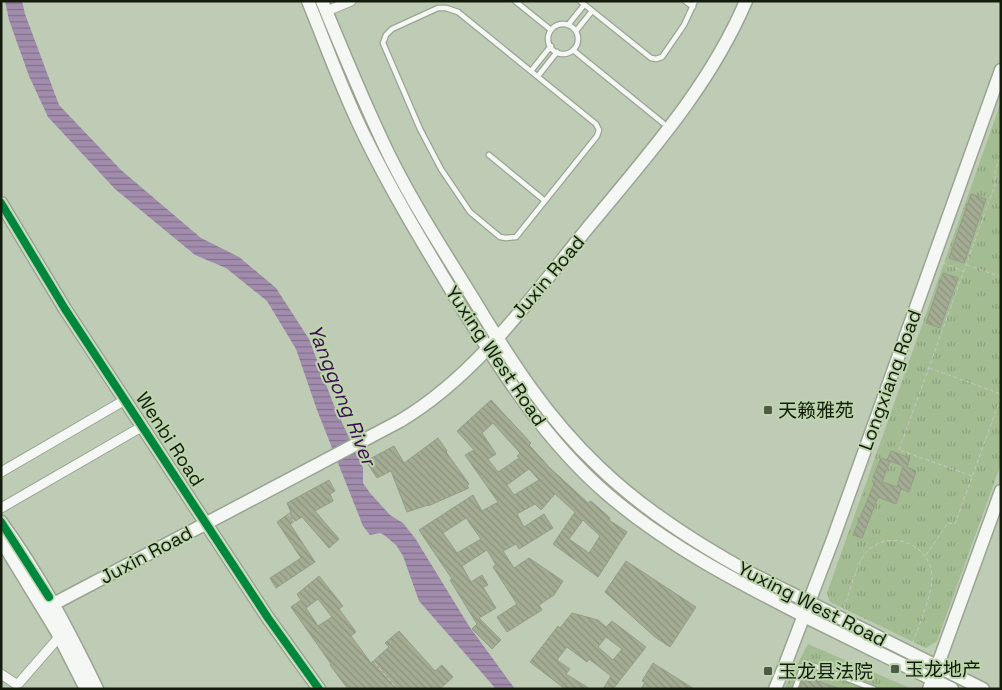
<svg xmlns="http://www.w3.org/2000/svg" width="1002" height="690" font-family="'Space Grotesk','Noto Sans SC',sans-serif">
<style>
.grass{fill:url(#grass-tufts)}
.water{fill:url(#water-rules)}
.building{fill:url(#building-back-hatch);stroke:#959c8a;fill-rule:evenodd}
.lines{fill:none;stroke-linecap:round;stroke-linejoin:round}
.lane-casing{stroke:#99a492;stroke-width:7}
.street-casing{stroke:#99a492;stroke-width:11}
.secondary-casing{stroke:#99a492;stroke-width:15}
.path{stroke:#c6cac3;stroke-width:1;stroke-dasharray:4 2.5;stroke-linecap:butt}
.lane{stroke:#f5f7f4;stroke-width:4.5}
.street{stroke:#f5f7f4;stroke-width:9}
.secondary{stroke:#f5f7f4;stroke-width:12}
.cycleway-casing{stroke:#bdd5ac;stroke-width:11}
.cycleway{stroke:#00873e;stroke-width:8}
.poi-dot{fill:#4e5947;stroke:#bdd5ac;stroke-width:2}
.labels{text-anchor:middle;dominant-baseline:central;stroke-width:4;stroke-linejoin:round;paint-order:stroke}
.street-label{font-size:19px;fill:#121b0c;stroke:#bdd5ac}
.poi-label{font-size:19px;fill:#121b0c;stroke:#bdd5ac;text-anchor:start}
.water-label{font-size:20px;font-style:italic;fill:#3e0c54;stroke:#bdd5ac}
</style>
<defs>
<pattern id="grass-tufts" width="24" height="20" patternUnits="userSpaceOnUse" patternTransform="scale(1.25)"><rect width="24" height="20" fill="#a3bc91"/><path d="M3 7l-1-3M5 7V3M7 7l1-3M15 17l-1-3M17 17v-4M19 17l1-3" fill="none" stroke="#8ba17c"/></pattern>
<pattern id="water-rules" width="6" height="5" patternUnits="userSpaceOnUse" patternTransform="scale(1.25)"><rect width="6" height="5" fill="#a28cad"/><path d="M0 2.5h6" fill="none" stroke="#83728b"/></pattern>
<pattern id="building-back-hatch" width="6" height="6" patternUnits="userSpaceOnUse" patternTransform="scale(1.25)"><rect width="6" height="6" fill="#a4ac94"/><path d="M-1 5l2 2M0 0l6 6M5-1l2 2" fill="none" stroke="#8c937e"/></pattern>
</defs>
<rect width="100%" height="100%" fill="#beccb5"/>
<path class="grass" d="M1001,102V464L937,641L926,648L830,602L827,593Z
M808,644L912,689H784Z"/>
<path class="water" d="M5,1H22L25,14L59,105L121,170L201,238L239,257L276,288L309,339L333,403L363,468V483L370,493L390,515L403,523L415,538L469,626L515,689H496L419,601L403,556L396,545L384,535L380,533L370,535L363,526L317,410L296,349L267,301L226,268L195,255L115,189L48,117L29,76L9,20Z"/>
<path class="building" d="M971,194L986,199L964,263L949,258Z
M943,273L958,278L940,328L926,323Z
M491,400L531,443L529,445L550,468L588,503L591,501L610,518L609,520L627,532L598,577L553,544L575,512L555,494L541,510L535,504L517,514L524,527L544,514L553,528L519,549L516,544L503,551L514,568L529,558L563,581L554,595L539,605L542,610L507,632L497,617L517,604L493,567L496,565L487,550L462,566L471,582L482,575L488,585L483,587L496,608L479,618L501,640L492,649L472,629L477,624L450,580L452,579L419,530L473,495L482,511L498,502L465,455L474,450L457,431ZM493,423L520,453L517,456L519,458L498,472L488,459L496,454L482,433ZM529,469L539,480L514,495L507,485ZM466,518L481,539L457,553L443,533ZM583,520L600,536L589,553L569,539Z
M438,438L447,451L446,452L469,484L467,486L469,488L428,506V505L407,512L391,471L377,478L366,461L394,446L404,463Z
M891,451L910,458L907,467L916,471L909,492L901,489L896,504L878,497L862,538L853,535L876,479L873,478L881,458L887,460ZM890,461L903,466L897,487L882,482Z
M329,480L335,491L330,494L333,501L315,511L339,539L329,548L302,517L290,524L315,562L276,588L270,578L301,558L277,522L291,512L287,503Z
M626,561L696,607L670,647L655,637L605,592Z
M319,576L343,606L339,609L356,632L351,636L371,663L389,647L385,643L399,631L435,671L442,665L453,677L440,689H348L330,665L331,664L291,607L301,600L297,594ZM318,599L332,617L318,626L306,608Z
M572,613L598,620L606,627L612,621L646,647L613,689H603L611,676L589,659L587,662L567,647L557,660L570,669L566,674L590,689H565L530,662L558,626L560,628ZM606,637L622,649L613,660L598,647Z
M653,663L694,689H641L645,682L642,681Z
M804,676L837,688V689H799Z"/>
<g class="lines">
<defs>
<path id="lane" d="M515,1L551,30
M580,1L651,58L656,59L662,57L684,25L695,1
M685,1L693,7
M438,8H446L458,12L596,124L599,130L597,136L516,237L506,238L500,237L470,212L441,169L420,129L383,43L386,35L392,29Z
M548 39a15 15 0 1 1 30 0a15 15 0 1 1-30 0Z
M568,25L584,5
M576,31L592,11
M573,50L663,123
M531,71L551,46
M538,76L557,52
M489,155L545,201
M795,689L803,666L807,663L874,689"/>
<path id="street" d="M327,11L351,1
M1,472L125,400
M1,508L143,426
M1,674L16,684L19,683L60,636"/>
<path id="secondary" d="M308,1C326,45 342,90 363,133C392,193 427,250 462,308C504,375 546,441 606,493C666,545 736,581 806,617C855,641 903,665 952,689
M322,1C344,54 365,106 390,157C415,207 445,253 474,300C510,360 547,418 598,466C643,510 697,544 752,574L983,689
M1,203L65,309L268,618L319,689
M1,522C39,574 69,631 97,689
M1,540L57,632L86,689
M44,609L400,421C476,376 531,298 586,230C646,157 709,88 746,1
M775,689L785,665L833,539L1001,70
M929,689L1001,491"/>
</defs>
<use href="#lane" class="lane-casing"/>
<use href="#street" class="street-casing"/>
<use href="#secondary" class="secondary-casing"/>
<path class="path" d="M943,263L963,271
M967,265L1001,277
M929,368L1001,394
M972,476L899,450L995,185V171L1001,155
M278,497L288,513L354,601L350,613L368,637L365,651L397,689
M543,550L628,627L660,650L721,689
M926,555L948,523L955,524L1001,397
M844,608C849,594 856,567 864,555C885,527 930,542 932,576C933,592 919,625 913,642
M675,660L722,585
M451,689L463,677L473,688L472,689"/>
<use href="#lane" class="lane"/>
<use href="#street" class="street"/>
<use href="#secondary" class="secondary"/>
<defs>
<path id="cycleway" d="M1,203L65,309L268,618L319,689
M1,522L49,597"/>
</defs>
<use href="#cycleway" class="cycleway-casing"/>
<use href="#cycleway" class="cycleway"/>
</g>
<g class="poi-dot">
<rect x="763" y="405" width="10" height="10" rx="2.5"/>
<rect x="890" y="664" width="10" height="10" rx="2.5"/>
<rect x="763" y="666" width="10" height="10" rx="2.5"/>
</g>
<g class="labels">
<g class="street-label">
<text transform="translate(548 277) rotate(-50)">Juxin Road</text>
<text transform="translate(496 356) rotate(56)">Yuxing West Road</text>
<text transform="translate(890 380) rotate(-70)">Longxiang Road</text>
<text transform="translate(170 439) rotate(57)">Wenbi Road</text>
<text transform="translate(146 555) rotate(-28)">Juxin Road</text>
<text transform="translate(812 604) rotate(27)">Yuxing West Road</text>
</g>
<g class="poi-label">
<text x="778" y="410">天籁雅苑</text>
<text x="905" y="669">玉龙地产</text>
<text x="778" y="671">玉龙县法院</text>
</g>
<g class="water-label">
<text transform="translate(342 395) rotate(68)">Yanggong River</text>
</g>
</g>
<rect width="1002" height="690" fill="none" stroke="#121b0c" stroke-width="5"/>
</svg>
